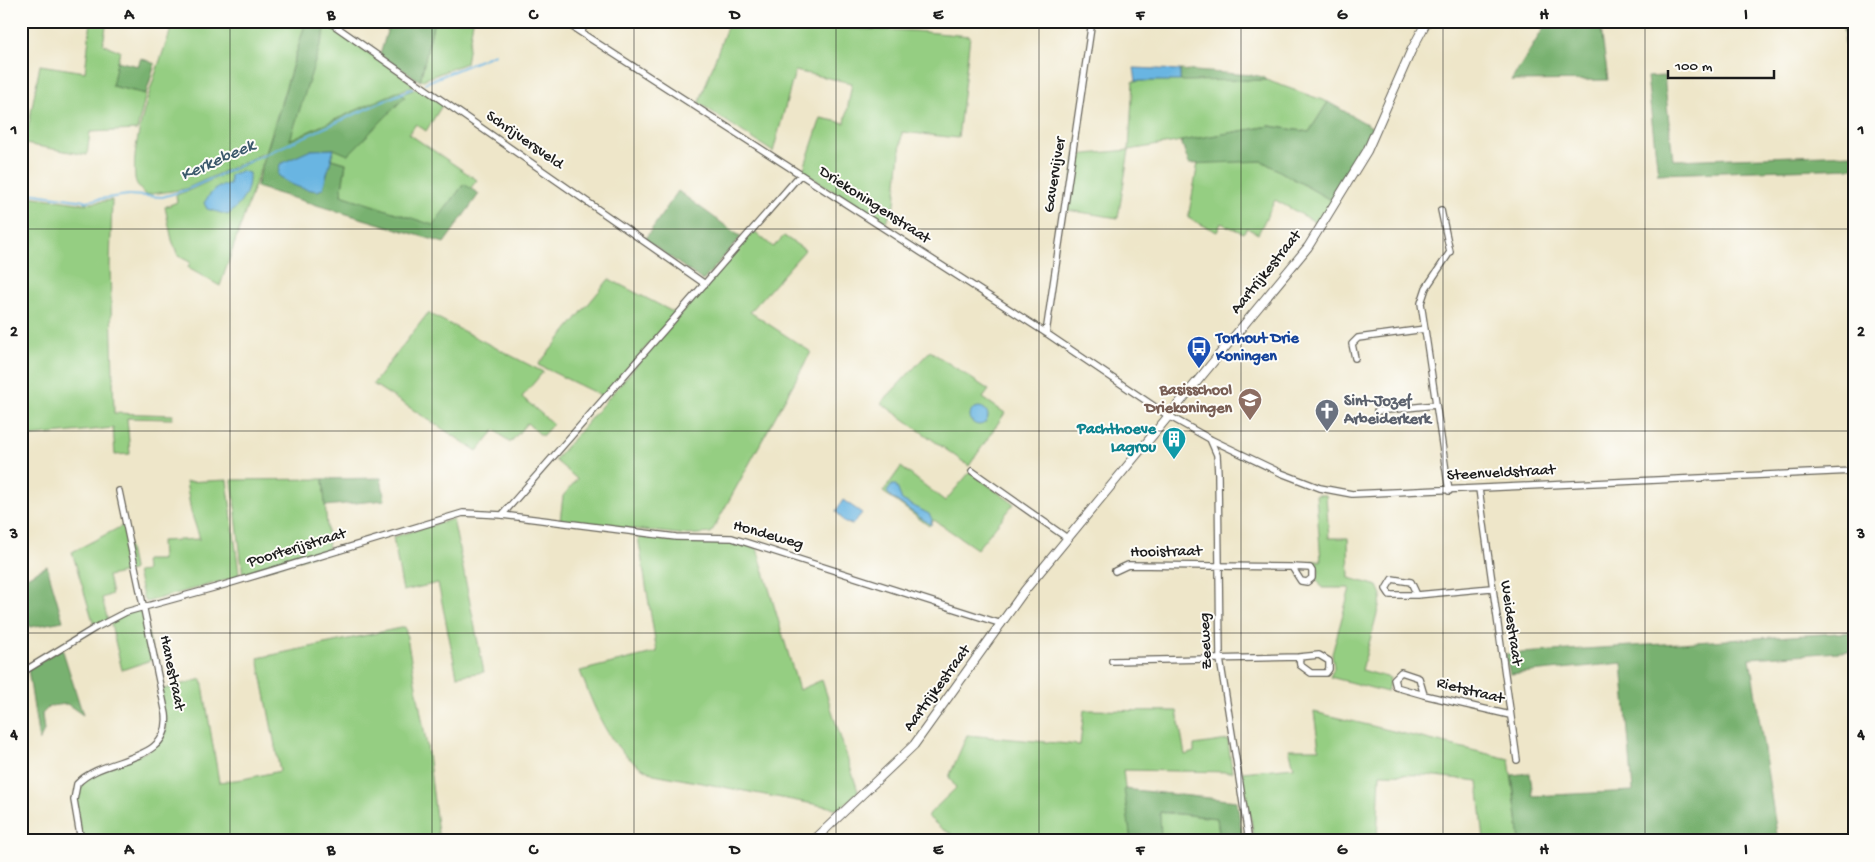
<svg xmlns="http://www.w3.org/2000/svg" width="1875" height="862" font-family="'Gochi Hand',sans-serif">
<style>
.green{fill:#95ce82;stroke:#58754f}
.forest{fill:#78b170;stroke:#4a6646}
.water{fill:#69b5e2;stroke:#42687f}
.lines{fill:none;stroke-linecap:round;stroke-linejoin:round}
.stream{stroke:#69b5e2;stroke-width:2}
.street-casing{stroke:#666359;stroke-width:8}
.secondary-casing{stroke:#666359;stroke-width:10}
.street{stroke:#fff;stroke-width:5.5}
.secondary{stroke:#fff;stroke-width:8}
.grid{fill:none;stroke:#1c1c1c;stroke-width:1;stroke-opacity:0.55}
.labels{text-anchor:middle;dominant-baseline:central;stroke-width:4;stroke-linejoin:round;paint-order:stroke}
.street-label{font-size:16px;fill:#1c1c1c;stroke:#fdfcf7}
.transit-label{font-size:16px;font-weight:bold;fill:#164399;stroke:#fdfcf7;text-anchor:start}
.education-label{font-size:16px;font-weight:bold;fill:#785e54;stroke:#fdfcf7;text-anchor:end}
.worship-label{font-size:16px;font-weight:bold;fill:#5b616d;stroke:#fdfcf7;text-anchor:start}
.culture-label{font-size:16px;font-weight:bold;fill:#0d838f;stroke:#fdfcf7;text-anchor:end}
.water-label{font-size:18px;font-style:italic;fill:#3b596b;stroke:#fdfcf7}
.neatline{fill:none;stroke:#1c1c1c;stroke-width:2}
.grid-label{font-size:16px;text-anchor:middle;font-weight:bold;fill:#1c1c1c}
</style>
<rect width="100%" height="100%" fill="#fdfcf7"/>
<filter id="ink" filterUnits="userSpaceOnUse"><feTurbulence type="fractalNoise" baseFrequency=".02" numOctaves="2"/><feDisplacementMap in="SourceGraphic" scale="10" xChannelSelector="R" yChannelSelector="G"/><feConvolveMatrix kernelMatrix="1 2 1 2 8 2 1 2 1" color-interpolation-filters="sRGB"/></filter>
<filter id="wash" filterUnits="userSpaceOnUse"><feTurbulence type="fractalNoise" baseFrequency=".0096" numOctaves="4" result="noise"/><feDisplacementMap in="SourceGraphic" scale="20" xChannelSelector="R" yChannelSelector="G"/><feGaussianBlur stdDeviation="1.12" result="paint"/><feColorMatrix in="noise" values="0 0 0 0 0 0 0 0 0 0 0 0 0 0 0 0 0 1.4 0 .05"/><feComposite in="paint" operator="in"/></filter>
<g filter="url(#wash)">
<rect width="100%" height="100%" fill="#eee6c9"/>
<path class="green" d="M91,21H107L103,44L120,51L112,86L146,94L137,130L90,132L87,155L25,144L40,65L85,72Z
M174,21H306L266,152L185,189L145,195C141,190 136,185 135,178C130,137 160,61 174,21Z
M434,21H473L466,63L420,81Z
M327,24L415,85L289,140Z
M728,24L914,31L970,36L958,138L902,132L895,204L884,225L803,171L821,118L845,123L852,83L795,71L773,152L699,103Z
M1266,80L1328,102L1309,132L1270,126L1129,150L1118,218L1067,210L1076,155L1129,150L1133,81Z
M418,88L443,104L426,131L416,124L409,134L477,180L470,189L463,185L433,226L341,195L346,163L331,159L334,149L405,97L402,94Z
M265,155L220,286L188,268L190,262L178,256L172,240L165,207L177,202L176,195L190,190Z
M1262,161L1334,202L1319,224L1275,200L1258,234L1247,228L1243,233L1221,223L1217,232L1188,218L1198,163Z
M21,195L85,204L112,200L110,266L114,413L173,415L172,419L127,418L130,454L115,455L113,428L21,437Z
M753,230L773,247L784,236L805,250L750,312L811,352L711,533L688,535L560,521L563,496L577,479L555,460Z
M609,279L675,313L604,397L538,365Z
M428,313L543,372L522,397L553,424L542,436L527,423L510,443L495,430L477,451L373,384Z
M930,351L989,390L983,398L1005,413L969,466L881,403Z
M901,467L945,501L970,472L1014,504L977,549L934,520L929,526L883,492Z
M323,479L329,551L243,576L232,480Z
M227,480L239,573L237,577L146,602L144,600L137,572L146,571L145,560H162L161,541L200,539L191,512L186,482Z
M1316,495H1326L1329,538H1348L1349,578L1378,586L1382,595L1362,670L1390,678L1387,692L1330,677L1334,668L1332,654L1350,588H1322L1317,579L1319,570L1312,561H1321Z
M453,519L484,672L457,676L438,583L403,591L393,537Z
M124,525L133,568L132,571L108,576L112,594L102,598L108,621L95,628L72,552Z
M638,537L680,542L728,540L757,548L799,690L822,680L858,791L840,809L654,774C611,756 596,712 580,671L657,652Z
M142,607L154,659L122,670L110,620Z
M405,627L427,746L439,841H81L75,794L82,779L148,751L166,730L160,690L202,679L219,782L243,779L280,771L258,658Z
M1084,710L1177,711L1185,755L1194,752V745L1228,740L1232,772L1123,770L1131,841H965L942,829L927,816L956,788L949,777L967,735L1080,745Z
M1314,712L1509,759L1520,841H1484L1478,781L1426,775L1380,774L1377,841H1255L1242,772L1294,767L1289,749H1319Z
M1159,812L1217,818L1220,841H1161Z"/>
<path class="forest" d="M306,21H323L327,24L290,140L399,91L405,97L348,155L334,149L311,150L323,188L331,159L346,163L341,195L433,225L464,184L479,194L444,243L256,187Z
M390,21H434L420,81L380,55Z
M1548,21H1600L1608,80L1511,81Z
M1842,21H1854V107Z
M141,58L155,64L146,94L112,86L117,61L138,66Z
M1180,70L1253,75L1263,77L1266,80L1180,81Z
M1664,76L1673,160L1854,154V168L1658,174L1647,77Z
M1328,102L1372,127L1334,202L1262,161L1189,164L1181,141L1270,126L1309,132Z
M678,191L741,237L703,281L645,239Z
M381,478L385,500L325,506L323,479Z
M47,566L63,621L30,627L21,597V580Z
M1854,632V651L1750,658L1778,841H1520L1512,775L1530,773L1533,796L1633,791L1622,663L1510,674L1505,654Z
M62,648L83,715L67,704L50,706L42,714L44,731L39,741L28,669Z
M1124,789L1237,801L1243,841H1220L1217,818L1160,812L1161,841H1131Z"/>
<path class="water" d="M1134,68L1180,70V81H1136Z
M334,149L323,188L318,191C301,189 291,186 278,175L280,164L311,150Z
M241,171L249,173C250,192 243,202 228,215L207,209L204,203C210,193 217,184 230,185V175Z
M970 416a9 9 0 1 1 18 0a9 9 0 1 1-18 0Z
M892,485H896L902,500L929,514L932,519L931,525L891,497L887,492Z
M843,500L862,513L853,524L845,523L836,511Z"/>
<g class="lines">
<path class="stream" d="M425,83L495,54
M21,192L85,201L128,195L162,197L186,190L413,88"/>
</g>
</g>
<g filter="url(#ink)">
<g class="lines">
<defs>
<path id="street" d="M328,21L705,284
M563,21L1046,333L1167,415L1210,439L1281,473L1320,488L1352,494L1854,471
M171,24L173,21
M582,33L584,21
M1441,210L1450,252L1426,288L1421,303L1449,491
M1046,333L1092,21
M1355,358L1352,344L1358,338L1425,329
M1377,411L1436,405
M1210,439L1217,455L1218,474L1220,659L1249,841
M972,471L1067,538
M1479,489L1517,760
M502,515L800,175
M1115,571L1128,565L1292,567L1301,581L1307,582L1312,578V571L1310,568L1292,567
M1392,579L1411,582L1417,595H1390L1386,589Z
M1417,595L1491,588
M1319,655L1329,661V669L1326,673H1311L1300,665L1299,657Z
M1112,661L1299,657
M1401,672L1419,678L1424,695L1396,687L1394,679Z
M21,673L95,628L126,612L224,585L463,513L502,515L676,537L732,538L1002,624
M1424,695L1510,715
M81,841L74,800L77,784C103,755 172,765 166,714L119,491"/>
<path id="secondary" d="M813,841L914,745L1025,590L1308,247L1367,151L1411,51L1427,21"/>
</defs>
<use href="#street" class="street-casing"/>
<use href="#secondary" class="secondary-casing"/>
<use href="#street" class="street"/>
<use href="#secondary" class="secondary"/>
</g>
</g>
<path class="grid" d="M230,21V841M432,21V841M634,21V841M836,21V841M1039,21V841M1241,21V841M1443,21V841M1645,21V841M21,229H1854M21,431H1854M21,633H1854"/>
<defs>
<symbol id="bus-pin" viewBox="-11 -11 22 30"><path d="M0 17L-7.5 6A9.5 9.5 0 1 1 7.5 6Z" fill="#1a4fb4" stroke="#fdfcf7"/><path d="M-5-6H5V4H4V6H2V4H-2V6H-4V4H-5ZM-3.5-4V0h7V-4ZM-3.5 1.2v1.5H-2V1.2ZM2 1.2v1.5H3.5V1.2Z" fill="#fff"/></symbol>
<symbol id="school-pin" viewBox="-11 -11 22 30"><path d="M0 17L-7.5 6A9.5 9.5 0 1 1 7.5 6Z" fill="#8d6e63" stroke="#fdfcf7"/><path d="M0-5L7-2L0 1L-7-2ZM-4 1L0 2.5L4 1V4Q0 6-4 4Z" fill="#fff"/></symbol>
<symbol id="church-pin" viewBox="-11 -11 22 30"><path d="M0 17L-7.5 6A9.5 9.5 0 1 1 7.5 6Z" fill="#6b7280" stroke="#fdfcf7"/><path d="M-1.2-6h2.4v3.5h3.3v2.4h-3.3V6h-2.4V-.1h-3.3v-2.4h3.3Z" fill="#fff"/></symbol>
<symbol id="building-pin" viewBox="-11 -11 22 30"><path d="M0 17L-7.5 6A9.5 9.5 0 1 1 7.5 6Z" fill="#0f9aa8" stroke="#fdfcf7"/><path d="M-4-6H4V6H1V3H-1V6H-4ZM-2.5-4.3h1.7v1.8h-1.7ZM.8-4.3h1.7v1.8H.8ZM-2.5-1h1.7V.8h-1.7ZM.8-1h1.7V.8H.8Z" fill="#fff"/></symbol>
</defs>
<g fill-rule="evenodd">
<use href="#bus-pin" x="1185" y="334" width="28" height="38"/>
<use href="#school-pin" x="1236" y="386" width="28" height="38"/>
<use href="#church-pin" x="1313" y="397" width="28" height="38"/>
<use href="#building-pin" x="1160" y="425" width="28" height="38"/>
</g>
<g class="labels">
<g class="street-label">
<text transform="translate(524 141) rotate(35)">Schrijversveld</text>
<text transform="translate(1056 175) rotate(-81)">Gavervijver</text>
<text transform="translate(874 206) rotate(33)">Driekoningenstraat</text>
<text transform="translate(1267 273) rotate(-51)">Aartrijkestraat</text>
<text transform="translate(1501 474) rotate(-3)">Steenveldstraat</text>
<text transform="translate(768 536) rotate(16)">Hondeweg</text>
<text transform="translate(297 549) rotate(-17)">Poorterijstraat</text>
<text transform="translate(1166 553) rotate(-1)">Hooistraat</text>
<text transform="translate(1510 623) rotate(82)">Weidestraat</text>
<text transform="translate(1207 641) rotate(-93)">Zeeweg</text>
<text transform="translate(171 673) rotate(78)">Hanestraat</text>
<text transform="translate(938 689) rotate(-54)">Aartrijkestraat</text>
<text transform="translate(1470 692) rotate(14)">Rietstraat</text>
</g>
<g class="transit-label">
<text x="1216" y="339">Torhout Drie<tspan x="1216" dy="18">Koningen</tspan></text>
</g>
<g class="education-label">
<text x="1232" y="391">Basisschool<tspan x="1232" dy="18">Driekoningen</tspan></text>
</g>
<g class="worship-label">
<text x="1344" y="402">Sint-Jozef<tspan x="1344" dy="18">Arbeiderkerk</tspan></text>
</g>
<g class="culture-label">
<text x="1156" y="430">Pachthoeve<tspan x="1156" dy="18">Lagrou</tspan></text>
</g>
<g class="water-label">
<text transform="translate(218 161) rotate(-24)">Kerkebeek</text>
</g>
</g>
<rect width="1875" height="862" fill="none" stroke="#fdfcf7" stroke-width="55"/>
<path d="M1668 70v8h106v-8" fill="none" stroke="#1c1c1c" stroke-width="2.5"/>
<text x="1675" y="70" font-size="15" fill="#1c1c1c" stroke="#fdfcf7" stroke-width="4" paint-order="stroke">100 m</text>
<rect x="28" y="28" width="1820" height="806" class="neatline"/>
<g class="grid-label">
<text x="129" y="19">A</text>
<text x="331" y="19">B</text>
<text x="533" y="19">C</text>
<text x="735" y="19">D</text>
<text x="938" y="19">E</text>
<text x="1140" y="19">F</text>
<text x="1342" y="19">G</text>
<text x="1544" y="19">H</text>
<text x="1746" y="19">I</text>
<text x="14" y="134">1</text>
<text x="1861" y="134">1</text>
<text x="14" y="336">2</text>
<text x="1861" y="336">2</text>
<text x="14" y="538">3</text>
<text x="1861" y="538">3</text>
<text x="14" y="739">4</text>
<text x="1861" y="739">4</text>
<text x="129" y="854">A</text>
<text x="331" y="854">B</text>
<text x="533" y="854">C</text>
<text x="735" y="854">D</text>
<text x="938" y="854">E</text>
<text x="1140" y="854">F</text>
<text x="1342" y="854">G</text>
<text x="1544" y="854">H</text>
<text x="1746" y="854">I</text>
</g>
</svg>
